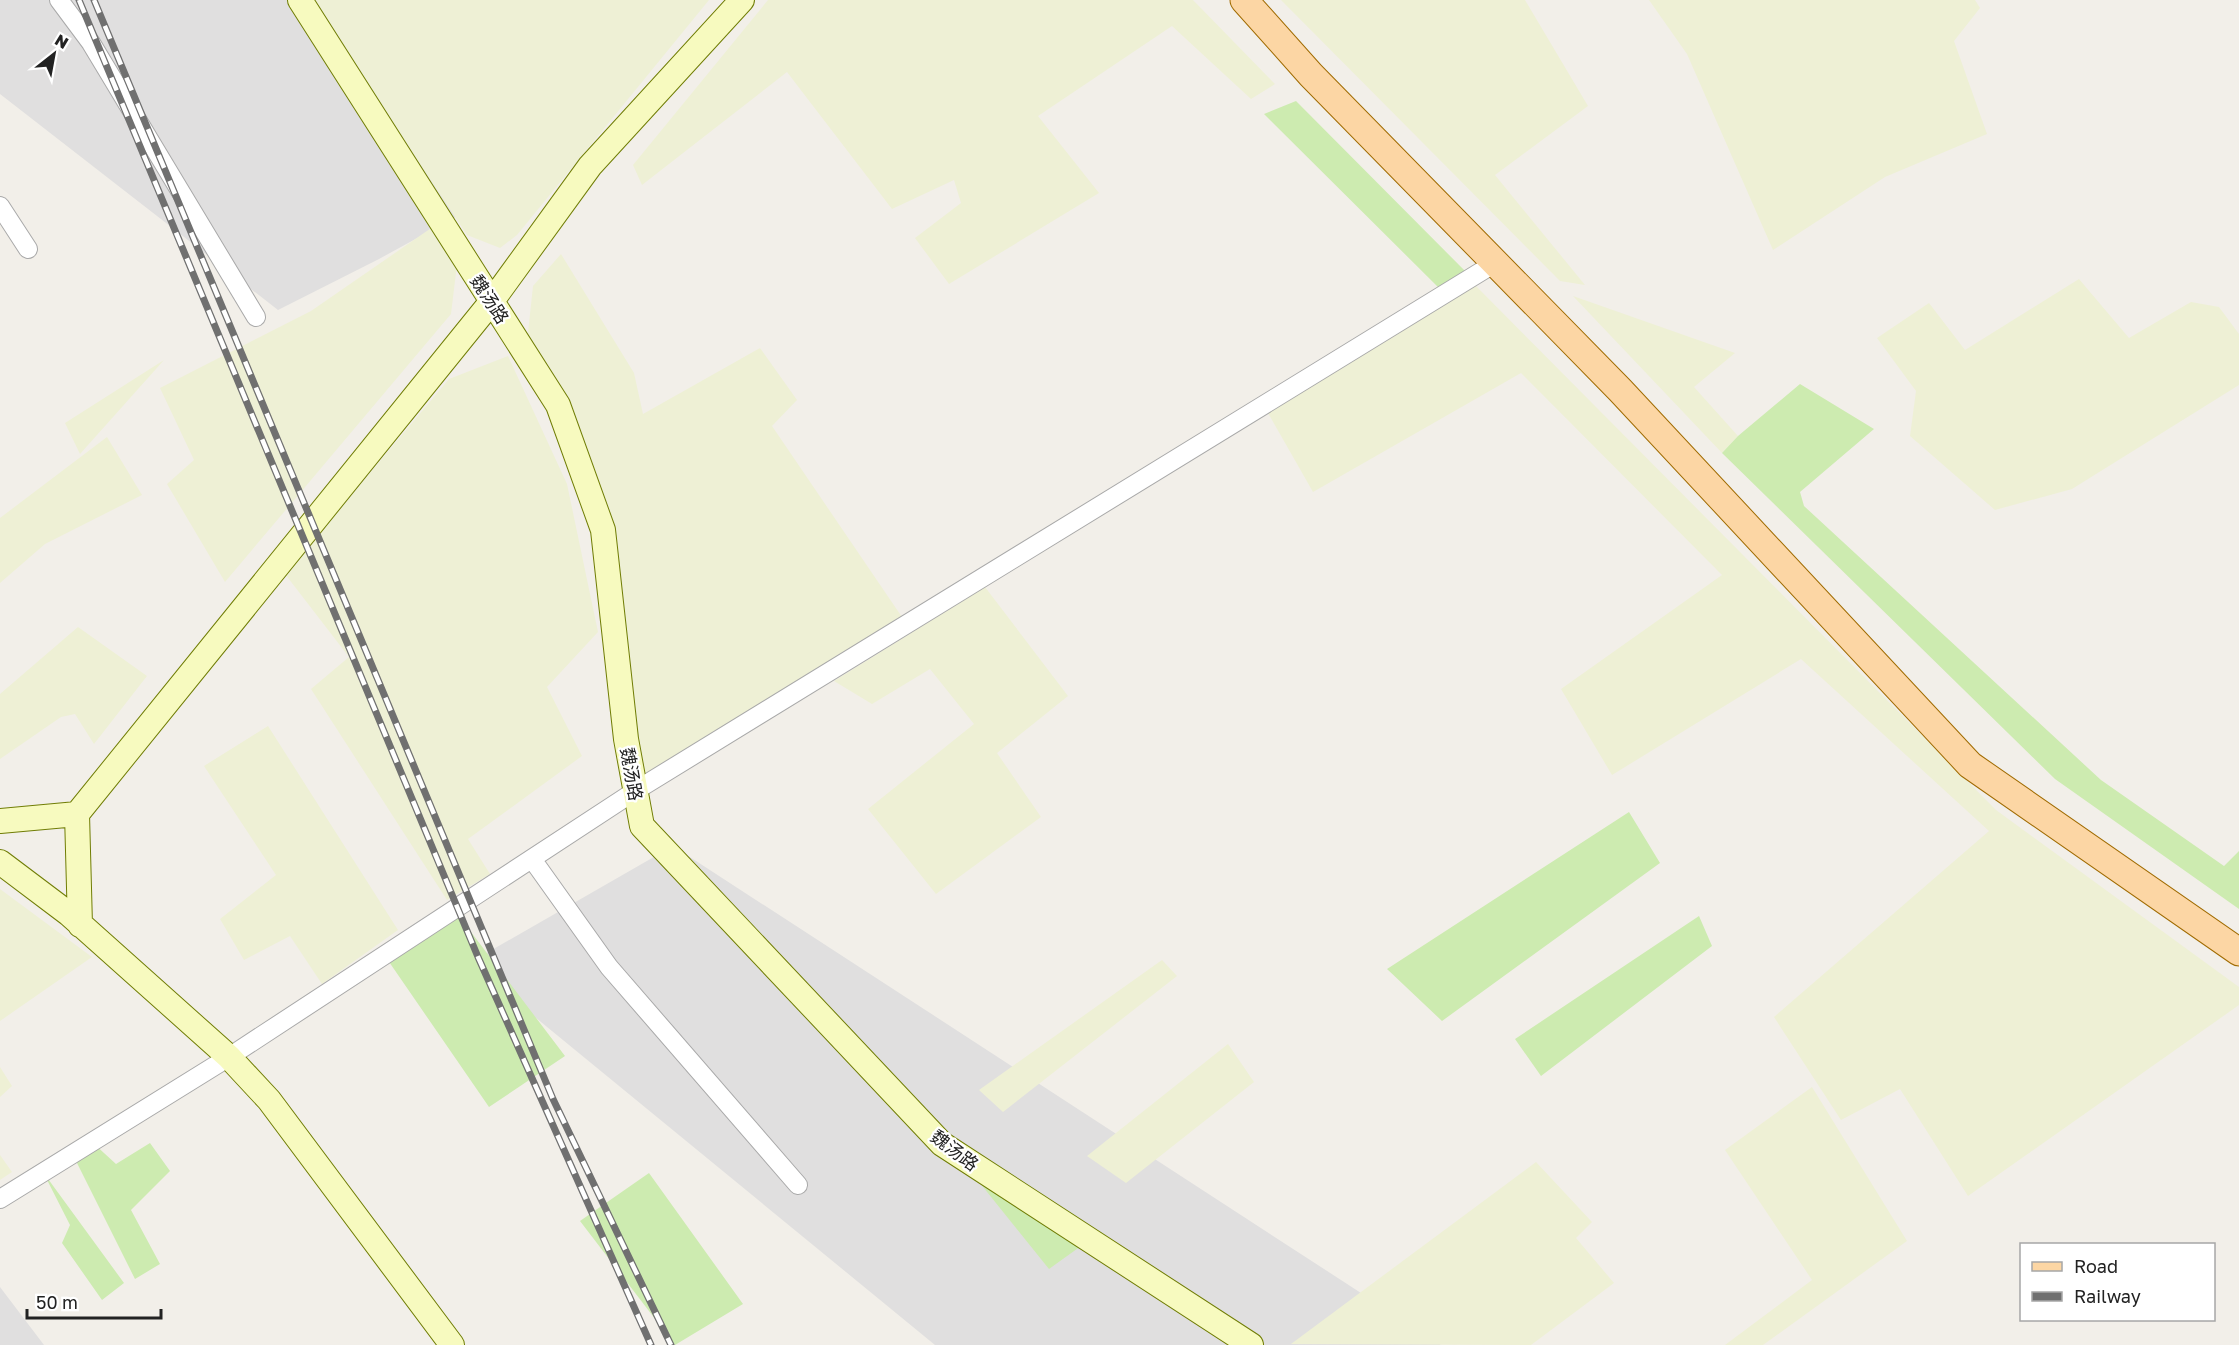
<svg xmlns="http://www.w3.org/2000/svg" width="2239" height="1345" font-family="'Golos Text','Noto Sans SC',sans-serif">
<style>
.residential{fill:#e0dfdf}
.farmland{fill:#eef0d5}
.grass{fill:#cdebb0}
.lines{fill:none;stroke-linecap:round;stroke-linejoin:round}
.street-casing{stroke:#a9a9a9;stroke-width:20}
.secondary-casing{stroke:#707d05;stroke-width:26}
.primary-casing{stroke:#a06b00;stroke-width:29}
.street{stroke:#fff;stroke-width:18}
.secondary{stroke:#f7fabf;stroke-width:24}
.primary{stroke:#fcd6a4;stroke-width:27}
.rail-casing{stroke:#707070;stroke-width:7}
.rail{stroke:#fff;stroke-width:4.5;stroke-dasharray:14;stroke-linecap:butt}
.labels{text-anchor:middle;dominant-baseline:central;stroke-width:4.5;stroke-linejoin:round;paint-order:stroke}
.street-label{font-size:18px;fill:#222;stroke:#fff}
</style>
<rect width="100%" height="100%" fill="#f2efe9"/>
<path class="residential" d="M0,0H380L525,179L379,259L278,310L0,94Z
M673,846L1441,1345H935L469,963Z
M0,1287L44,1345H0Z"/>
<path class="farmland" d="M311,0H709L517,235L500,248L467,235Z
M768,0H1193L1275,84L1251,99L1172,26L1038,116L1099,193L949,284L915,238L961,203L954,180L892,209L787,72L642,185L633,165Z
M1281,0H1525L1588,106L1495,175L1585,285L1560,281Z
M1649,0H1975L1980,8L1954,41L1987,134L1885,177L1773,250L1687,54Z
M437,224L458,256L451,314L225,582L167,484L194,460L160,388L311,311Z
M561,254L634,373L643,414L760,348L797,400L772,426L904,620L641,776L598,495L527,342L533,286Z
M2079,279L2129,338L2191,302L2219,307L2239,334V385L2072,489L1995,510L1910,436L1916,391L1877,338L1929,303L1965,350Z
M1475,285L1996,810L2239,987V1005L1968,1196L1900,1089L1841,1120L1774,1017L1989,831L1801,659L1612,775L1561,689L1722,575L1521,373L1313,492L1268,413Z
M1573,296L1735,353L1694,387L1738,436L1722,453Z
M508,356L567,484L598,632L547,687L582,756L468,839L490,874L447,900L311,689L349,657L285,574L449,379Z
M164,360L80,454L65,423Z
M107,437L142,495L45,544L0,583V518Z
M985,587L1068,696L997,753L1041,817L936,894L868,809L974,724L930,669L872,704L834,681Z
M78,627L147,676L94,744L75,714L61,717L0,759V694Z
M268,726L398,930L322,984L290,936L244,960L220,919L276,875L204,766Z
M0,889L92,957L0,1021Z
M1162,960L1177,976L1003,1112L979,1090Z
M1228,1044L1254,1082L1126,1183L1087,1156Z
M0,1067L12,1086L0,1097Z
M1812,1087L1907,1241L1763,1345H1725L1812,1280L1725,1150Z
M0,1155L12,1172L0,1180Z
M1536,1162L1592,1222L1576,1238L1614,1283L1531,1345L1291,1344Z"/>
<path class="grass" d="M1296,101L1469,275L1443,292L1264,114Z
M1800,384L1874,429L1800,492L1804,506L2101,780L2224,866L2239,851V909L2055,779L1722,453L1738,436Z
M1629,812L1660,863L1442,1021L1387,969Z
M452,907L565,1056L489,1107L385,956Z
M1699,916L1712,946L1541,1076L1515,1039Z
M92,1142L116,1164L150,1143L170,1171L131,1210L160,1264L135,1279L74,1157Z
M963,1162L1088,1241L1049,1269Z
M43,1172L124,1283L102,1300L62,1243L70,1225Z
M649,1173L743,1304L675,1345L580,1221Z"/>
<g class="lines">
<defs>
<path id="street" d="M59,0L91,43L256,317
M0,206L28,249
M532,859L609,967L798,1185
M0,1199L229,1057L635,791L1495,263"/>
<path id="secondary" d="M300,0L558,405L603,530L626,739L642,826L942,1144L1251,1345
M77,814L492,301L590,166L742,0
M0,821L77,814L80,925
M0,862L69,914L229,1057L269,1100L452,1345"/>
<path id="primary" d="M1244,0L1311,75L1620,390L1970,765L2239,952"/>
</defs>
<use href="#street" class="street-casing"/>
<use href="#secondary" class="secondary-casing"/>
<use href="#primary" class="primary-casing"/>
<use href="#street" class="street"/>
<use href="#secondary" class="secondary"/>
<use href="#primary" class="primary"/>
<defs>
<path id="rail" d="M79,0L478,957L651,1345
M94,0L553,1099L671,1345"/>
</defs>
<use href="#rail" class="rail-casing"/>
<use href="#rail" class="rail"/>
</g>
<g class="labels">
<g class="street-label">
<text transform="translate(490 299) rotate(57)">魏汤路</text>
<text transform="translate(632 774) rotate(80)">魏汤路</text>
<text transform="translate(955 1150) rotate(37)">魏汤路</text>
</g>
</g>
<rect x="2020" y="1243" width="195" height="78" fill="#ffffff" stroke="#a7a7a7" stroke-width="1.5"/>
<rect x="2032" y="1262" width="30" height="9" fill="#fcd6a4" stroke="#a7a7a7" stroke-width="1.5"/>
<text x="2074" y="1273" font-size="18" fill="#222222">Road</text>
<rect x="2032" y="1292" width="30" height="9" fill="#707070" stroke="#a7a7a7" stroke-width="1.5"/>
<text x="2074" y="1303" font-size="18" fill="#222222">Railway</text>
<g transform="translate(54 54) rotate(31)" stroke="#ffffff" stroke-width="4.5" paint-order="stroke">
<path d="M0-4.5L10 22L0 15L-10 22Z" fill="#222222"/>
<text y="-9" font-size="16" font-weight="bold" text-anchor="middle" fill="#222222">N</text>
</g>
<path d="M27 1309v9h134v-9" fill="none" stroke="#222222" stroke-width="3"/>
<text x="36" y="1309" font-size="18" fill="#222222" stroke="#ffffff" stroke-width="4.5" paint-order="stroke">50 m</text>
</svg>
